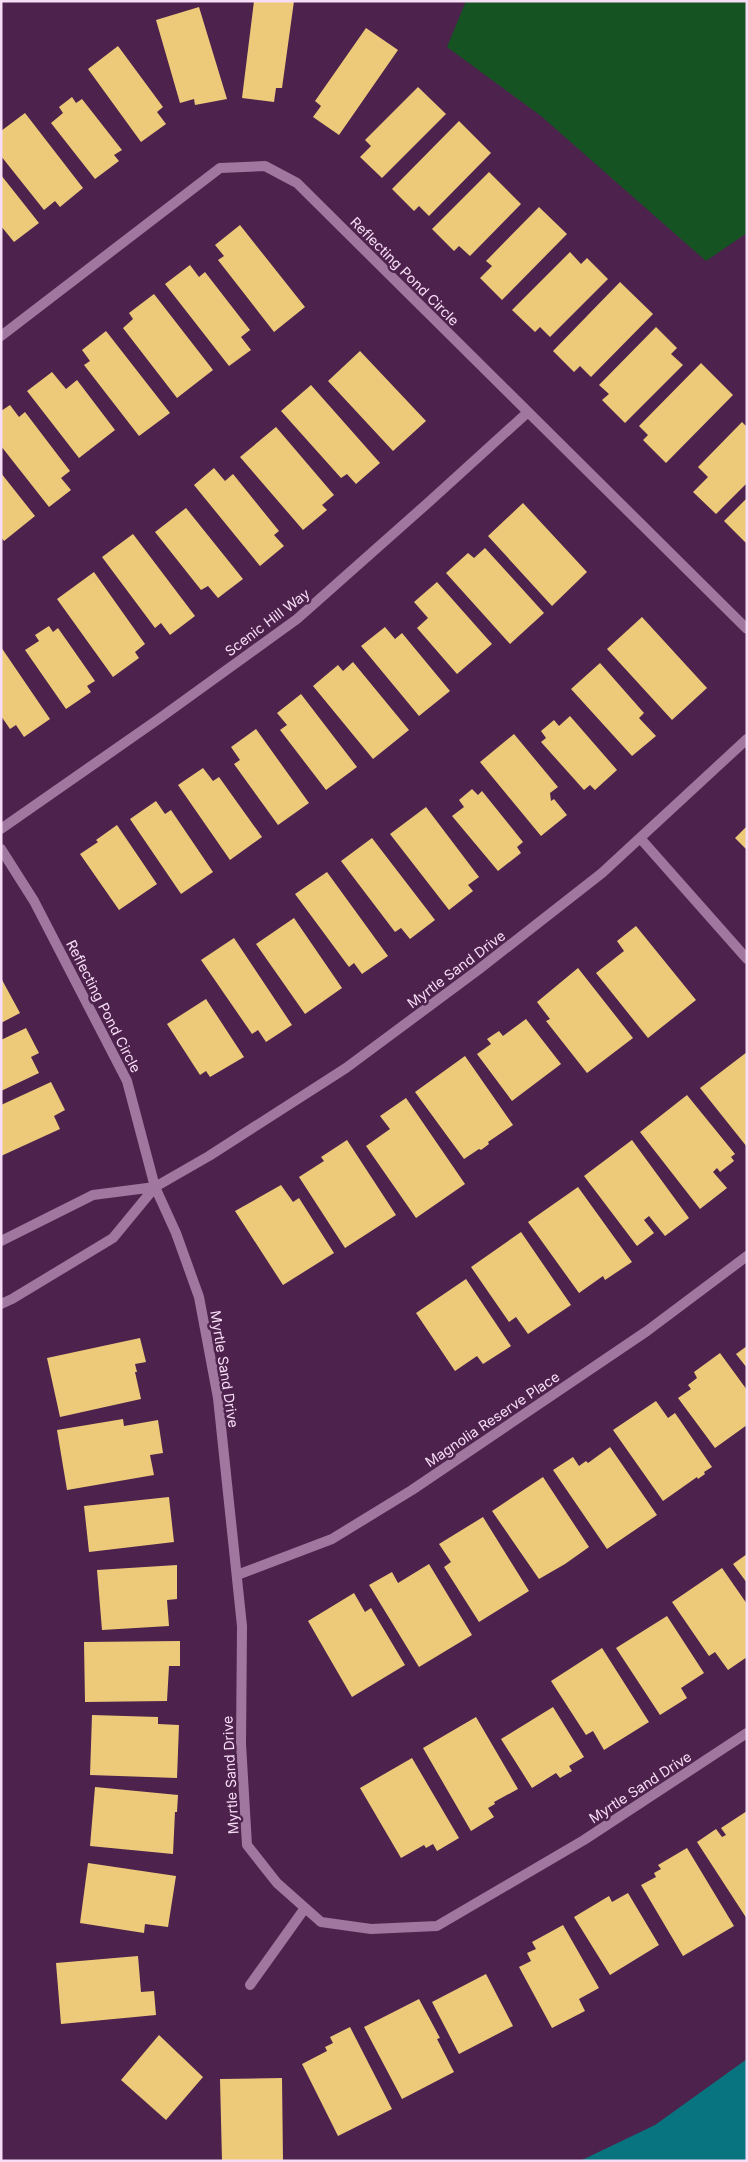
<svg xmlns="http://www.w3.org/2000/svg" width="748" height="2162" font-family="Inter,sans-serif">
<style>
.green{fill:#165322}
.water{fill:#08747f}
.building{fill:#edca7a}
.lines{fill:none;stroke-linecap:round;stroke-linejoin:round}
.street{stroke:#9f779f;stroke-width:10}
.labels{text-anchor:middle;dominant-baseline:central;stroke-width:5;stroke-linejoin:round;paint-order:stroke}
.street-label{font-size:14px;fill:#f8ddf7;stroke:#4d234d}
</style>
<rect width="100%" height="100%" fill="#4d234d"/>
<path class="green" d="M466,1H747V233L706,261L541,116L447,47Z"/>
<path class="water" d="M747,2059V2161H580L655,2125Z"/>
<path class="building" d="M254,1H294L282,88H276L274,102L242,98Z
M199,7L227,99L195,105L194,99L180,103L156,20Z
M366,28L398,50L339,135L313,117L321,106L315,101Z
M118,46L163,107L157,112L166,124L141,142L88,69Z
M418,87L446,114L382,178L360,157L371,146L365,140Z
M72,97L76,103L82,99L122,150L114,155L119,161L95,179L51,123L63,113L59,107Z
M25,113L83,188L60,207L55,201L44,210L1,156V131Z
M459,121L491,153L429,216L419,206L414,211L392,189Z
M489,172L521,204L470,256L459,246L454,251L432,229Z
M1,175L39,223L14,242L1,226Z
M539,207L567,234L502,300L480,278L492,266L486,261Z
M240,225L305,307L274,332L218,260L224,256L215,245Z
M570,252L581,264L587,258L608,279L550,337L540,327L535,332L512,310Z
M190,265L199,277L205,272L250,330L241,337L251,350L229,366L165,284Z
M620,282L653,314L591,377L580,366L574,372L553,351Z
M154,294L213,370L177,398L123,328L133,319L129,313Z
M656,327L677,348L671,354L683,365L625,423L602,400L609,394L599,385Z
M106,331L170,413L139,436L84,365L90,361L82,350Z
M360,351L426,421L393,451L328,381Z
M701,363L733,395L666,463L643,440L648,435L639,426Z
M52,372L66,389L77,380L115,430L79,458L27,391Z
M311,385L380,463L356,484L347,474L341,478L281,411Z
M10,405L19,417L25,412L70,471L61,478L71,490L49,507L1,446V411Z
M742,422L747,427V483L716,514L693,492L708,477L698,467Z
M276,427L334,495L322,505L327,510L303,530L240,457Z
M214,468L225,481L233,474L279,531L274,535L284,546L260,566L194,485Z
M1,473L35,516L4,541L1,537Z
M747,498V544L724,521Z
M523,503L587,572L552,606L488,536Z
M186,508L243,579L218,598L208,586L201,590L155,532Z
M133,534L195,616L170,635L161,623L155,628L102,557Z
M485,548L544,613L510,644L446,573L468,553L474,558Z
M94,572L145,644L135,652L139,658L113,677L57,599Z
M437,582L492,644L457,674L417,628L428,618L414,602Z
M642,617L707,688L672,720L607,649Z
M49,626L53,632L58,628L95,681L87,686L91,692L66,709L25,650L39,641L35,635Z
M385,627L395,639L402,633L450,691L419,716L361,646Z
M1,647L50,719L24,737L16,725L10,729L1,716Z
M353,662L409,730L373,759L313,686L338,665L343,671Z
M600,663L644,713L639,718L656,736L632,756L571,689Z
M301,694L357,767L326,790L280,730L287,725L277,713Z
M570,716L617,770L595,790L590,785L584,790L541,742L546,738L541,731L554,720L559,726Z
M256,729L309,803L278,825L234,764L240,760L231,747Z
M514,734L558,787L550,793L551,801L554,799L567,815L541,836L480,762Z
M203,768L213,781L219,777L262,837L230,860L178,785Z
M472,789L478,795L482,791L523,842L517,847L521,853L498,871L452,816L464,807L459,800Z
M156,801L165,814L171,810L213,872L181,894L130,819Z
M426,807L479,877L468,885L473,891L449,910L390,834Z
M117,825L157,884L119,910L80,854L98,842L96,840Z
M747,826V850L735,838Z
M372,838L435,920L410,939L401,928L395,932L341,861Z
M327,872L388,956L362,974L354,963L349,967L295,894Z
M294,918L342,988L305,1014L256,944Z
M636,926L696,1000L648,1038L596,973L624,951L617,941Z
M234,938L292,1025L266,1042L258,1030L252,1034L201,960Z
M578,968L633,1038L587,1073L546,1021L550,1019L537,1002Z
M1,978L20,1013L1,1023Z
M206,999L244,1057L210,1077L206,1071L200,1075L167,1024Z
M526,1019L561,1064L512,1101L477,1054L491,1044L487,1039L499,1031L503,1036Z
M26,1028L39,1053L31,1057L39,1073L1,1091V1040Z
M747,1052V1147L700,1088Z
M465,1056L513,1125L488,1142L489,1144L481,1150L479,1149L464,1159L415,1092Z
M51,1082L65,1110L54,1116L60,1129L1,1156V1105Z
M687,1095L735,1154L731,1157L734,1161L720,1172L717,1168L713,1172L727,1188L700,1209L640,1132Z
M406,1098L465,1184L416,1218L366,1146L390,1129L380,1116Z
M347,1140L396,1215L345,1248L299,1177L324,1161L321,1157Z
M632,1140L689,1218L665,1236L649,1216L644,1220L654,1233L637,1246L584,1176Z
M281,1185L293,1202L299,1198L334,1253L283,1285L235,1211Z
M578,1187L632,1262L605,1280L603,1276L579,1293L528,1222Z
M521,1232L571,1305L528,1334L516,1317L509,1322L471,1267Z
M466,1279L511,1346L483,1364L477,1356L455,1371L416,1313Z
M140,1338L146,1362L135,1364L137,1372H135L141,1399L60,1417L47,1358Z
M747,1346V1368L736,1354Z
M720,1353L747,1390V1425L715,1448L678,1398L691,1389L688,1385L697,1378L694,1372Z
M656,1401L668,1418L675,1413L712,1467L704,1472L705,1474L698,1479L697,1477L663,1501L613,1430Z
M123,1419L124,1426L158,1420L163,1453L150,1455L154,1475L67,1490L57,1430Z
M610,1447L657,1515L607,1549L553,1470L573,1457L579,1466L586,1461L588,1463Z
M543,1477L589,1547L565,1564L539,1579L492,1511Z
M169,1497L174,1542L89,1552L84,1506Z
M483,1517L529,1591L479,1622L444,1567L451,1562L439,1544Z
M747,1554V1583L733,1564Z
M429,1564L472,1635L419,1667L369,1585L392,1572L398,1583Z
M177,1565V1599L167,1600L169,1626L102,1630L97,1570Z
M722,1568L747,1604V1657L728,1670L715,1652L709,1656L672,1602Z
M354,1593L365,1612L371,1608L405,1665L352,1697L308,1621Z
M667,1616L704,1673L681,1688L687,1698L660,1715L616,1648Z
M180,1641V1666H169L167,1701L85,1702L84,1642Z
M602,1648L649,1722L604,1750L593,1731L586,1735L551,1681Z
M553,1707L584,1757L569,1766L572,1771L560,1778L556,1773L532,1788L501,1739Z
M92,1715L158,1717V1724L179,1725L177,1778L90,1775Z
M476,1717L518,1789L494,1802L495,1804L488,1808L494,1817L471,1831L423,1748Z
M412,1758L459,1838L437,1851L433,1844L426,1848L424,1845L401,1858L360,1788Z
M95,1787L178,1795L177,1812H175L173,1854L90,1846Z
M747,1811V1919L697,1842L716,1829L722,1837L726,1835L721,1828Z
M687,1848L734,1926L683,1956L641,1885L656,1877L654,1873L661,1869L658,1865Z
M88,1863L176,1876L168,1927L145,1924L144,1933L80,1923Z
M628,1893L659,1945L610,1975L574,1917L609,1896L612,1902Z
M563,1925L599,1988L579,1999L585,2011L552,2028L519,1967L531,1961L527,1953L536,1949L532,1942Z
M138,1956L141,1992L154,1991L156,2015L61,2024L56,1963Z
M486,1974L513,2026L459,2054L432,2002Z
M419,1999L440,2038L437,2039L454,2072L402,2099L364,2027Z
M350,2027L392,2109L338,2136L302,2064L327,2051L325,2047L333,2043L330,2037Z
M159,2035L203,2077L166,2120L121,2080Z
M282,2078L283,2161H222L220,2079Z"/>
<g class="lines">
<path class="street" d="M1,336L220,168L265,166L297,183L747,629
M1,829L160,718L297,619L430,501L528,412
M640,838L747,959
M1,849L34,901L127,1081L155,1187L176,1233L199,1297L218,1398L242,1626L241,1744L247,1845L277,1883L321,1922L371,1929L437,1926L584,1840L747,1733
M1,1241L93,1195L155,1187
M1,1304L12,1299L113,1238L155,1187L209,1156L346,1068L478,970L602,873L747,739
M237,1575L332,1539L412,1490L647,1331L747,1256
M250,1985L305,1908"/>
</g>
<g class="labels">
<g class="street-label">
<text transform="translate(405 271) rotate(45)">Reflecting Pond Circle</text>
<text transform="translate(267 622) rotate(-37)">Scenic Hill Way</text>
<text transform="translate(456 969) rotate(-37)">Myrtle Sand Drive</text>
<text transform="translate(104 1006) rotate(63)">Reflecting Pond Circle</text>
<text transform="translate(225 1369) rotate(81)">Myrtle Sand Drive</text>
<text transform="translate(492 1419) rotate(-34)">Magnolia Reserve Place</text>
<text transform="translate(230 1775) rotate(-93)">Myrtle Sand Drive</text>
<text transform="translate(640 1787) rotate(-33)">Myrtle Sand Drive</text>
</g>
</g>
<rect width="748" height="2162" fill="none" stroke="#f8ddf7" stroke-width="5"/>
</svg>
